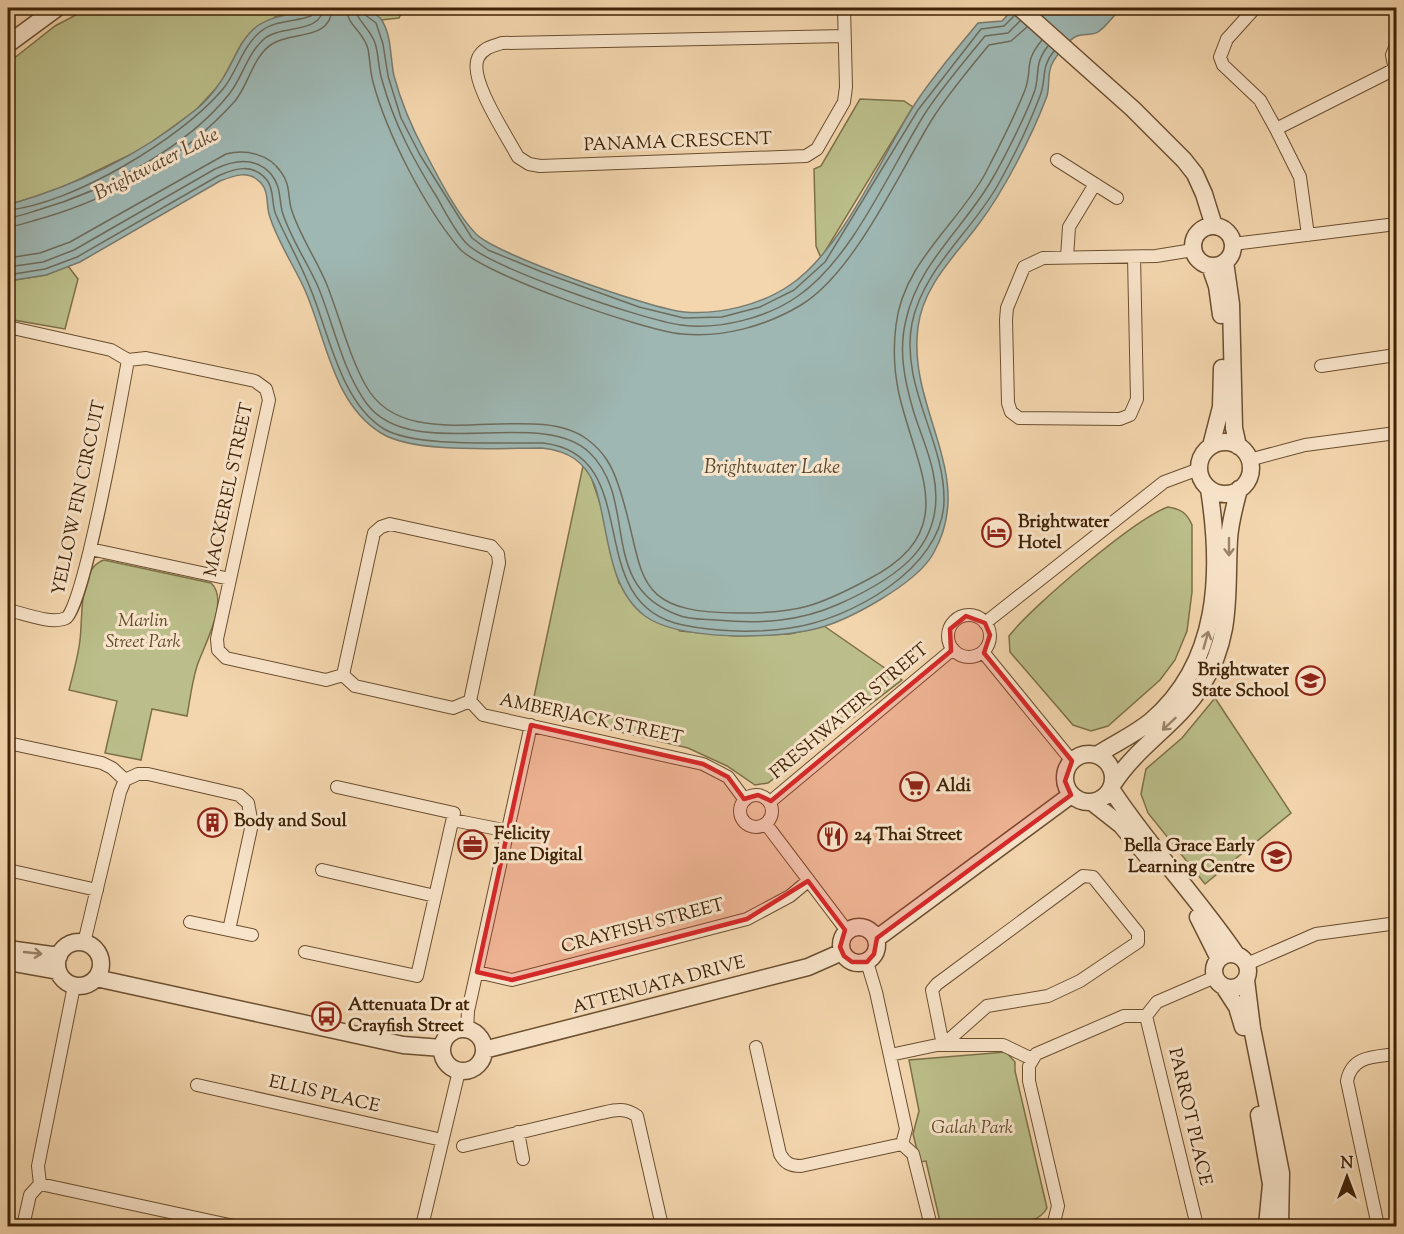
<svg xmlns="http://www.w3.org/2000/svg" width="1404" height="1234" font-family="'Sorts Mill Goudy',serif">
<style>
.green{fill:#bbbe8a;stroke:#7d7048;stroke-width:1.5}
.water{fill:#9eb7b3;stroke:#787b6e;stroke-width:1.5}
.lines{fill:none;stroke-linecap:round;stroke-linejoin:round}
.shore{stroke:#6e6c5c;stroke-width:1.5}
.minor-casing{stroke:#6c4f30;stroke-width:14}
.tertiary-casing{stroke:#6c4f30;stroke-width:19}
.minor{stroke:#f8e4ca;stroke-width:12}
.tertiary{stroke:#f8e4ca;stroke-width:16}
.oneway{stroke:#9c8368}
.marked{fill:#d62828;fill-opacity:0.2;stroke:#d62828;stroke-width:4.5;stroke-linejoin:round}
.labels{text-anchor:middle;dominant-baseline:central;stroke-width:6;stroke-linejoin:round;paint-order:stroke}
.street-label{font-size:18px;fill:#3f2206;stroke:#f8e4ca}
.poi-label{font-size:18px;font-weight:bold;fill:#3f2206;stroke:#f8e4ca;text-anchor:start}
.park-label{font-size:18px;font-style:italic;fill:#5e4927;stroke:#f8e4ca}
.water-label{font-size:20px;font-style:italic;fill:#574731;stroke:#f8e4ca}
</style>
<rect width="100%" height="100%" fill="#f4d6ae"/>
<filter id="stains"><feTurbulence type="fractalNoise" baseFrequency=".00333" numOctaves="4"/><feColorMatrix values="0 0 0 0 .2 0 0 0 0 .09 0 0 0 0 .02 0 0 0 .5 -.17"/></filter>
<radialGradient id="worn" r=".72"><stop offset=".6" stop-color="#630" stop-opacity="0"/><stop offset="1" stop-color="#630" stop-opacity=".3"/></radialGradient>
<path class="green" d="M89,8H317L275,17L242,43L220,84L196,110L142,149L55,191L8,205V63L55,26Z
M366,8H404L399,18L381,20Z
M860,99L904,101L913,107L821,258L816,246L814,169L821,166Z
M68,266L78,279L65,329L8,319V281L46,275Z
M583,466L590,474L602,509L619,583L680,631L736,636L790,634L824,626L902,680L768,783L755,785L727,766L688,748L531,711Z
M1168,507C1181,509 1187,513 1192,525V592L1187,631L1175,660L1160,680L1108,726L1091,731L1073,725L1010,652L1009,636C1031,607 1136,518 1168,507Z
M104,560L211,583C230,600 204,645 197,666C192,682 190,699 187,716L152,709L141,760L105,753L117,701L69,690C73,674 78,657 80,640C83,618 78,568 104,560Z
M1215,698L1291,813L1205,884L1148,813L1141,794L1146,769L1182,738Z
M1006,1052L1015,1062V1071L1047,1208C1041,1220 1021,1226 1008,1226L1005,1221L992,1226H941L926,1161L920,1162L913,1134L919,1111L909,1060Z"/>
<path class="water" d="M317,8C337,8 367,1 381,19C392,35 390,58 394,76C401,102 412,128 425,152C438,177 457,214 476,234C497,255 652,309 684,312C719,315 761,305 790,285C841,251 880,160 913,107C932,77 956,50 978,23L1002,21L1014,8H1121C1114,15 1107,26 1098,32C1092,36 1084,33 1077,36C1069,39 1056,56 1052,64C1047,73 1050,86 1047,96C1032,136 1004,191 978,225C954,257 923,286 918,327C907,410 978,476 933,554C916,584 848,621 815,629C775,639 679,641 645,616C606,587 609,527 595,486C585,461 568,451 542,448C501,448 414,454 381,433C332,403 326,336 304,288C293,264 276,239 269,214C266,203 269,192 261,183C249,170 235,175 220,181L80,262L46,275L8,281V205C76,185 138,157 194,111C203,104 213,93 219,84C233,66 238,41 256,27C273,14 298,14 317,8Z"/>
<g class="lines">
<path class="shore" d="M346,8C347,25 364,32 368,49C370,60 370,71 373,82C387,134 424,206 459,248C481,274 645,331 682,334C723,338 766,326 801,305C854,273 898,175 931,121C948,94 969,69 989,45L1011,41L1027,27
M355,8C356,20 370,28 375,43C379,55 378,68 382,80C394,124 414,161 438,199C446,214 455,231 466,243C490,268 644,320 681,325C719,330 767,318 798,296C852,259 889,171 924,115C942,87 964,62 985,36L1008,33L1020,21
M363,8L364,14L376,23L383,44L388,76L401,118L420,155L472,238L488,250L542,272L639,307L684,318L722,317L760,307L794,290L825,262L918,110L981,29L1004,26L1014,16
M8,210C72,204 181,139 223,89C237,72 242,47 260,32C274,20 295,22 311,16L316,8
M8,218C18,217 28,213 38,210C104,191 187,148 230,93C243,76 247,54 264,39C279,25 322,34 323,8
M8,227C19,226 31,221 43,218C115,197 185,157 235,101C249,84 253,56 272,44C292,31 331,41 332,8
M8,258L40,253L70,242L226,154C246,149 269,154 281,172C290,183 288,196 291,208C299,235 317,260 327,285C340,318 349,356 366,386C408,461 532,397 588,440C604,452 612,466 618,484C648,571 623,614 742,613C798,613 818,606 867,580C963,531 917,472 899,394C894,371 893,348 896,325C903,263 957,225 985,174C999,147 1014,118 1025,90C1033,68 1023,63 1042,40
M8,267L43,262L74,250L215,169C234,160 255,156 271,174C281,186 279,198 282,211C290,238 308,263 319,289C334,326 343,372 367,404C412,464 540,406 589,452C640,501 596,585 678,615C690,620 704,619 716,620C759,624 799,622 839,604C897,578 949,545 933,472C929,452 920,432 914,413C905,383 898,351 906,320C918,264 963,229 991,181C1004,159 1027,113 1035,90C1040,71 1034,64 1048,46
M8,275L45,269L77,257L218,176C235,168 253,163 267,180C275,191 271,204 276,215C287,240 301,264 311,290C329,334 341,403 384,429C417,448 503,442 543,443C648,455 578,604 683,625C716,632 757,633 790,628C849,620 943,569 944,501C945,440 900,387 912,323C924,267 972,232 999,183C1014,156 1029,125 1040,96C1047,78 1040,68 1054,51"/>
<defs>
<path id="minor" d="M844,8L846,87L844,102L817,149L806,156L540,166L529,164L518,157C507,136 468,79 478,58C483,48 492,46 502,43L844,36
M1255,8L1227,39L1220,57L1223,65L1260,100L1276,129L1300,177L1308,235
M1396,75L1392,55L1396,45
M1276,129L1393,70
M1057,160L1117,198
M1233,244L1396,224
M1067,257L1069,227L1095,184
M1134,257L1137,399L1130,415L1120,419L1019,418L1011,412L1008,403L1006,320L1007,308L1024,267L1043,258L1156,256L1193,250
M8,327L111,350L128,360L146,358L255,381L266,389L269,400L217,639L218,650L226,658L326,680L343,675L355,686L453,708L470,701L483,715L703,764L728,777L745,800
M1321,366L1396,355
M1249,460L1305,445L1396,433
M90,549L230,579
M8,610C23,613 51,625 66,618C84,609 122,393 128,360
M948 636a21 21 0 1 1 42 0a21 21 0 1 1-42 0Z
M985,623L1164,482L1199,469
M983,652L1072,761
M343,675L374,533L381,527L390,524L491,546L498,554L499,563L470,701
M8,743L102,763L112,768L125,780L120,792L84,943
M125,780L138,774H148L239,795L248,803L252,824L229,930
M740 811a16 16 0 1 1 32 0a16 16 0 1 1-32 0Z
M770,802L953,649
M453,820L508,831
M766,824L847,931
M8,870L97,890
M322,870L435,896
M1083,876L1093,877L1138,933V942L1080,981L1048,996L987,1006L943,1045L932,990L937,984Z
M190,922L252,935
M305,952L417,976L454,813L337,787
M867,962L876,992L906,1129L902,1144L913,1154L931,1226
M1247,964L1316,934L1390,924L1396,926
M477,972L512,980L747,919L790,896L808,881
M1146,1016L1197,1226
M467,1030L468,1011L531,725
M756,1047L780,1154C785,1163 790,1166 801,1166L902,1144
M890,1055L937,1045H1003L1032,1059
M197,1085L442,1140
M518,1132L523,1159
M463,1146L601,1113C615,1110 624,1107 637,1116L662,1226
M40,1184L234,1226
M23,1226L30,1195L40,1184L38,1166L74,986
M422,1226L459,1071
M1057,1226L1054,1222L1058,1206L1029,1081V1066L1036,1054L1124,1016H1146L1157,1002L1215,977
M1378,1226L1347,1081C1352,1055 1375,1057 1396,1054"/>
<path id="tertiary" d="M1020,8L1133,109L1184,160L1195,174L1204,194L1214,226
M8,44L57,8
M1193 246a20 20 0 1 1 40 0a20 20 0 1 1-40 0Z
M1225,262L1231,304L1234,428L1238,446
M1210,266L1217,286L1221,315
M1199 468a26 26 0 1 1 52 0a26 26 0 1 1-52 0Z
M1211,446L1221,407L1222,368
M1065 778a24 24 0 1 1 48 0a24 24 0 1 1-48 0Z
M1097,755C1115,743 1134,735 1151,721C1220,662 1222,572 1209,489
M1113,784C1138,745 1178,724 1202,685C1233,636 1226,593 1229,539C1230,522 1235,505 1239,489
M1111,789C1149,847 1197,897 1236,954
M1093,803L1121,825L1147,856
M1198,917L1219,959
M841 945a18 18 0 1 1 36 0a18 18 0 1 1-36 0Z
M876,939L1071,795
M57 964a22 22 0 1 1 44 0a22 22 0 1 1-44 0Z
M8,949L59,956
M1214 971a17 17 0 1 1 34 0a17 17 0 1 1-34 0Z
M8,962L58,971
M96,978L403,1045L442,1048
M1246,980L1252,1028L1281,1173L1280,1226
M1224,987L1237,1007L1243,1027
M442 1050a21 21 0 1 1 42 0a21 21 0 1 1-42 0Z
M484,1050L808,967L842,952
M1259,1115L1271,1184L1267,1226"/>
</defs>
<use href="#minor" class="minor-casing"/>
<use href="#tertiary" class="tertiary-casing"/>
<use href="#minor" class="minor"/>
<use href="#tertiary" class="tertiary"/>
</g>
<defs><path id="oneway-shaft" d="M-6 0H5M1.5-3L5.5 0L1.5 3" fill="none" stroke-width="1.6" stroke-linecap="round" stroke-linejoin="round" transform="scale(1.5)"/></defs>
<g class="oneway">
<use href="#oneway-shaft" transform="translate(1229 547) rotate(90)"/>
<use href="#oneway-shaft" transform="translate(1206 640) rotate(-74)"/>
<use href="#oneway-shaft" transform="translate(1169 724) rotate(137)"/>
<use href="#oneway-shaft" transform="translate(33 953) rotate(6)"/>
</g>
<path class="marked" d="M966,616L985,623L990,635L984,653L1072,761L1065,781L1071,795L877,938L874,954L867,962H852L844,956L840,947L845,930L808,881L747,919L512,980L477,972L531,725L703,764L728,777L744,799L758,795L771,801L951,651L950,629Z"/>
<defs>
<symbol id="hotel-ring" viewBox="-11 -11 22 22"><circle r="9.5" fill="#f8e4ca" stroke="#8f2418" stroke-width="1.5"/><path d="M-6-4.5h1.5V1H6V5H4.5V3h-9V5H-6ZM-4 0a1.8 1.8 0 1 1 3.6 0ZM.5 0V-2.5h3Q6-2.5 6 0Z" fill="#8f2418"/></symbol>
<symbol id="school-ring" viewBox="-11 -11 22 22"><circle r="9.5" fill="#f8e4ca" stroke="#8f2418" stroke-width="1.5"/><path d="M0-5L7-2L0 1L-7-2ZM-4 1L0 2.5L4 1V4Q0 6-4 4Z" fill="#8f2418"/></symbol>
<symbol id="supermarket-ring" viewBox="-11 -11 22 22"><circle r="9.5" fill="#f8e4ca" stroke="#8f2418" stroke-width="1.5"/><path d="M-6-5.5h2.5l.6 2H6L4.5 2H-2.5L-4.4-4H-6ZM-1.5 3.2a1.3 1.3 0 1 0 .1 0ZM3 3.2a1.3 1.3 0 1 0 .1 0Z" fill="#8f2418"/></symbol>
<symbol id="building-ring" viewBox="-11 -11 22 22"><circle r="9.5" fill="#f8e4ca" stroke="#8f2418" stroke-width="1.5"/><path d="M-4-6H4V6H1V3H-1V6H-4ZM-2.5-4.3h1.7v1.8h-1.7ZM.8-4.3h1.7v1.8H.8ZM-2.5-1h1.7V.8h-1.7ZM.8-1h1.7V.8H.8Z" fill="#8f2418"/></symbol>
<symbol id="restaurant-ring" viewBox="-11 -11 22 22"><circle r="9.5" fill="#f8e4ca" stroke="#8f2418" stroke-width="1.5"/><path d="M-5-6h1v4h1v-4h1v4h1v-4h1v5L-1.5 .5V6h-2V.5L-5-1ZM5-6V6H3V1.5H1.5Q1.5-4 5-6Z" fill="#8f2418"/></symbol>
<symbol id="office-ring" viewBox="-11 -11 22 22"><circle r="9.5" fill="#f8e4ca" stroke="#8f2418" stroke-width="1.5"/><path d="M-6-3h4V-5.5h4V-3h4V5H-6ZM-1-4.5V-3h2v-1.5ZM-6 0V1H6V0Z" fill="#8f2418"/></symbol>
<symbol id="bus-ring" viewBox="-11 -11 22 22"><circle r="9.5" fill="#f8e4ca" stroke="#8f2418" stroke-width="1.5"/><path d="M-5-6H5V4H4V6H2V4H-2V6H-4V4H-5ZM-3.5-4V0h7V-4ZM-3.5 1.2v1.5H-2V1.2ZM2 1.2v1.5H3.5V1.2Z" fill="#8f2418"/></symbol>
</defs>
<g fill-rule="evenodd">
<use href="#hotel-ring" x="980" y="516" width="33" height="33"/>
<use href="#school-ring" x="1294" y="664" width="33" height="33"/>
<use href="#supermarket-ring" x="898" y="770" width="33" height="33"/>
<use href="#building-ring" x="196" y="806" width="33" height="33"/>
<use href="#restaurant-ring" x="816" y="820" width="33" height="33"/>
<use href="#office-ring" x="456" y="828" width="33" height="33"/>
<use href="#school-ring" x="1260" y="840" width="33" height="33"/>
<use href="#bus-ring" x="310" y="1000" width="33" height="33"/>
</g>
<g class="labels">
<g class="street-label">
<text transform="translate(678 143) rotate(-2)">PANAMA CRESCENT</text>
<text transform="translate(230 490) rotate(-78)">MACKEREL STREET</text>
<text transform="translate(80 498) rotate(-78)">YELLOW FIN CIRCUIT</text>
<text transform="translate(850 712) rotate(-40)">FRESHWATER STREET</text>
<text transform="translate(591 720) rotate(12)">AMBERJACK STREET</text>
<text transform="translate(643 927) rotate(-15)">CRAYFISH STREET</text>
<text transform="translate(659 986) rotate(-15)">ATTENUATA DRIVE</text>
<text transform="translate(324 1095) rotate(13)">ELLIS PLACE</text>
<text transform="translate(1189 1117) rotate(77)">PARROT PLACE</text>
</g>
<g class="poi-label">
<text x="1018" y="523">Brightwater<tspan x="1018" dy="21">Hotel</tspan></text>
<text x="1289" y="671" text-anchor="end">Brightwater<tspan x="1289" dy="21">State School</tspan></text>
<text x="936" y="787">Aldi</text>
<text x="234" y="822">Body and Soul</text>
<text x="494" y="835">Felicity<tspan x="494" dy="21">Jane Digital</tspan></text>
<text x="854" y="836">24 Thai Street</text>
<text x="1255" y="847" text-anchor="end">Bella Grace Early<tspan x="1255" dy="21">Learning Centre</tspan></text>
<text x="348" y="1006">Attenuata Dr at<tspan x="348" dy="21">Crayfish Street</tspan></text>
</g>
<g class="park-label">
<text x="143" y="622">Marlin<tspan x="143" dy="21">Street Park</tspan></text>
<text x="972" y="1129">Galah Park</text>
</g>
<g class="water-label">
<text transform="translate(157 165) rotate(-27)">Brightwater Lake</text>
<text x="772" y="468">Brightwater Lake</text>
</g>
</g>
<rect width="1404" height="1234" fill="none" stroke="#f4d6ae" stroke-width="30"/>
<rect x="9" y="9" width="1386" height="1216" fill="none" stroke="#3f2206" stroke-width="3"/>
<rect x="15" y="15" width="1374" height="1204" fill="none" stroke="#3f2206" stroke-width="1.5"/>
<g transform="translate(1347 1177)" stroke="#f8e4ca" stroke-width="4.5" paint-order="stroke">
<path d="M0-4.5L10 22L0 15L-10 22Z" fill="#3f2206"/>
<text y="-9" font-size="16" font-weight="bold" text-anchor="middle" fill="#3f2206">N</text>
</g>
<rect width="100%" height="100%" filter="url(#stains)"/>
<rect width="100%" height="100%" fill="url(#worn)"/>
</svg>
